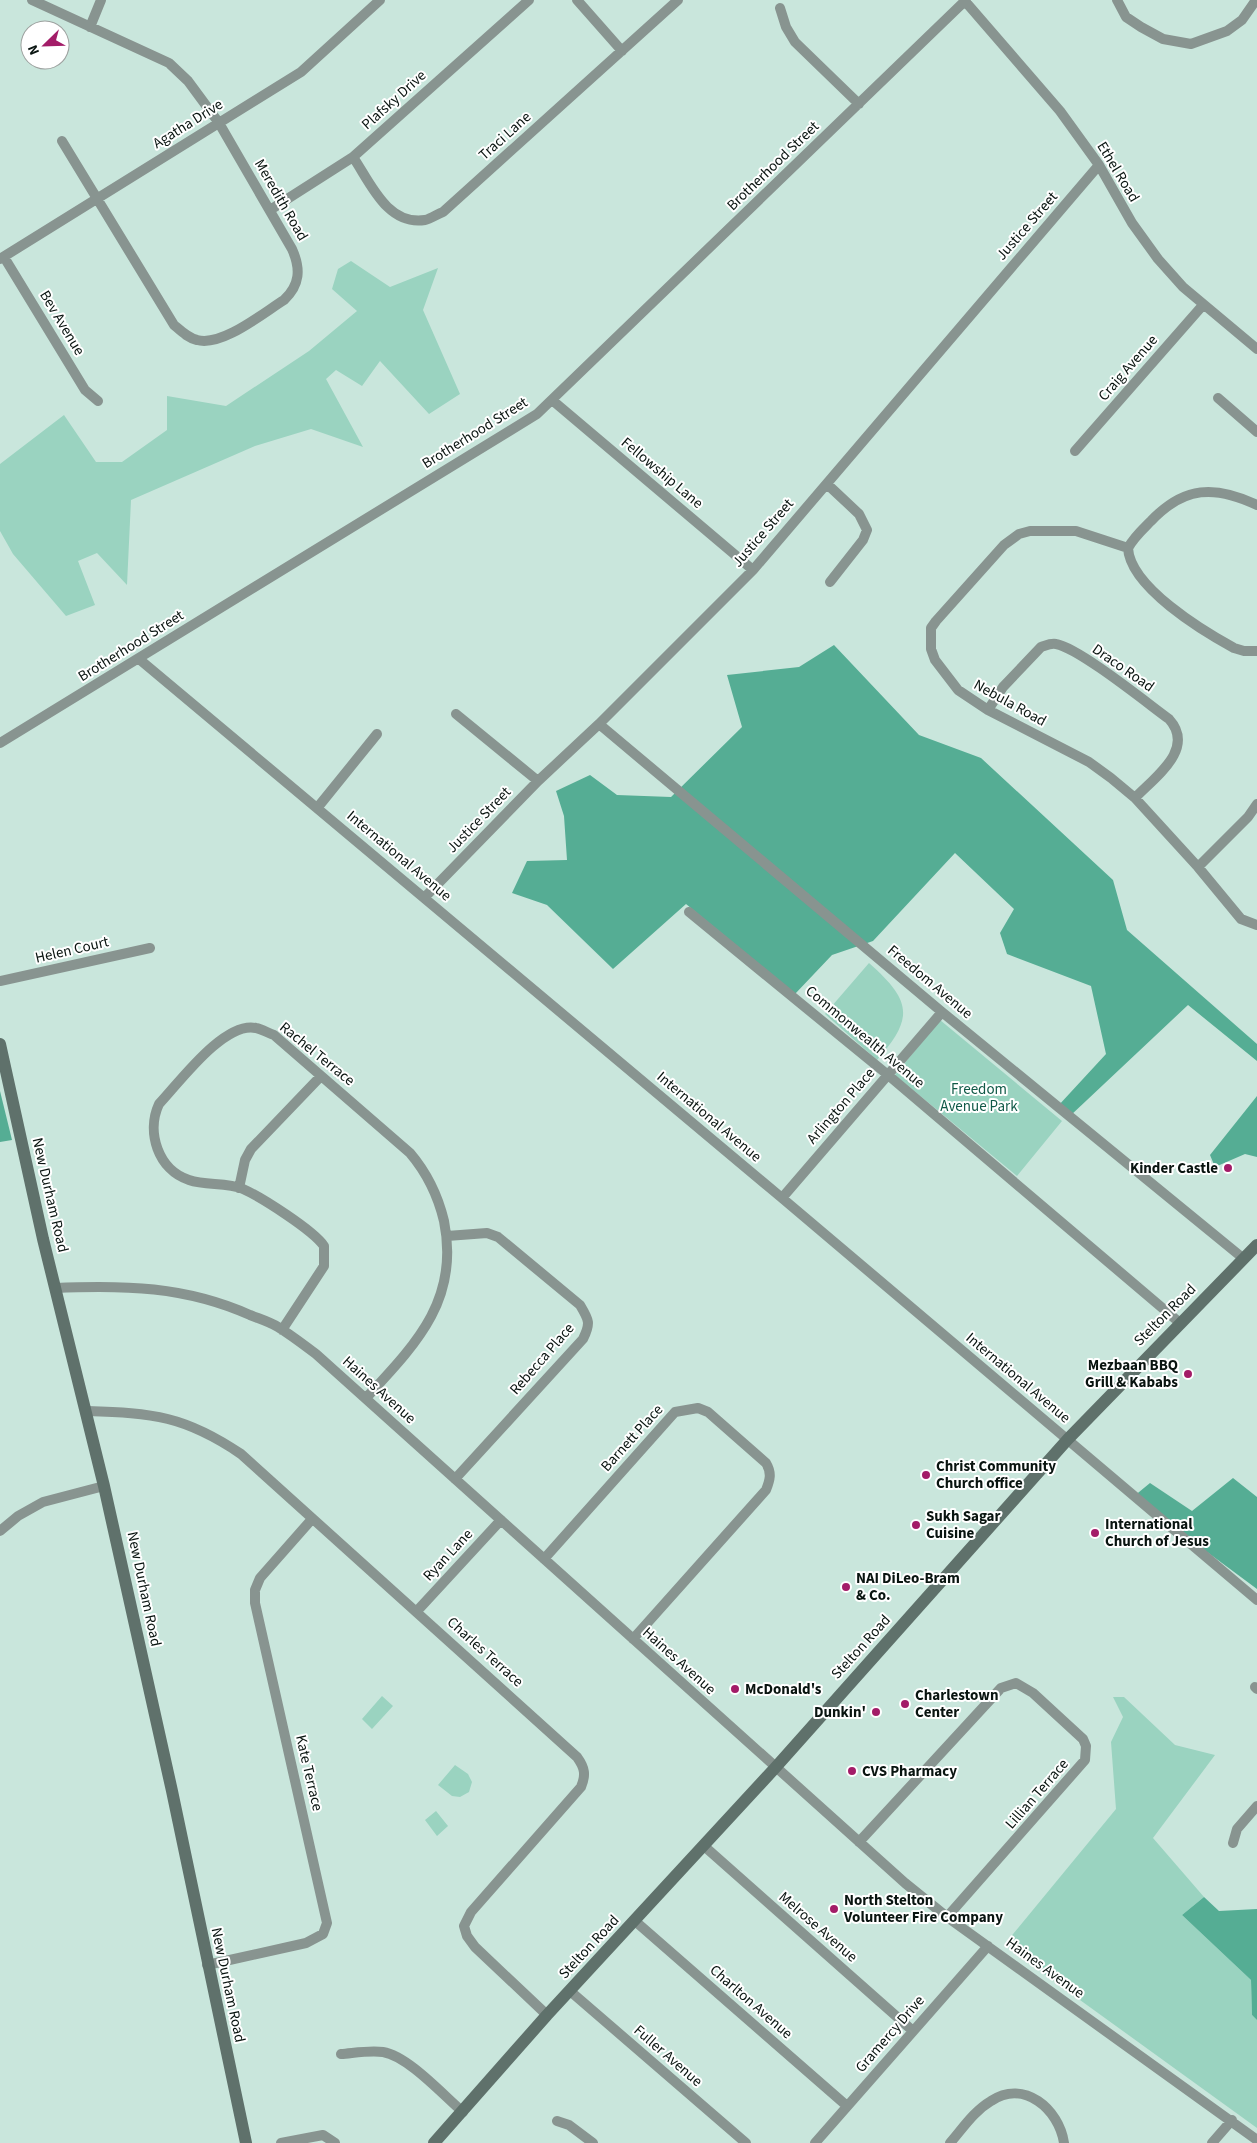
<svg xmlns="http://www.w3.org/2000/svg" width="1257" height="2143" font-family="'Source Sans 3',sans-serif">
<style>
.green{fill:#9ad3c0}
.forest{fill:#55ad94}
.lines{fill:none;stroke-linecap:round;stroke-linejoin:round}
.street{stroke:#889490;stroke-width:10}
.secondary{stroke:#5f716b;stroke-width:12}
.poi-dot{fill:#a31c68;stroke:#fff;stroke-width:2}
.labels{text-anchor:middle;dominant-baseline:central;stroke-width:4;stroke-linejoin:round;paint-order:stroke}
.street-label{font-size:15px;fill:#091410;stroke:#fff}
.park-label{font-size:15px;fill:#105947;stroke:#fff}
.poi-label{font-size:15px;font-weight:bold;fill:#091410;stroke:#fff;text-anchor:start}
</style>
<rect width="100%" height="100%" fill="#c9e6dc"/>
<path class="green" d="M351,261L390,287L438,268L423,310L460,394L429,414L380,361L362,386L336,370L326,379L363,447L311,429L255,446L131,500L127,585L97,553L78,561L95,605L66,616L13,554L0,531V464L64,415L96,462H122L167,430V396L226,406L309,351L357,311L332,289L338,269Z
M869,963C912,1001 914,1018 877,1060L825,1014Z
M940,1020L1062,1121L1017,1176L895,1075Z
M382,1696L393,1706L372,1729L362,1719Z
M1113,1697H1124L1175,1745L1215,1755L1153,1838L1204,1897L1182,1915L1251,1980L1252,2015L1257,2020V2128L1004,1945L1116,1809L1111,1742L1123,1717Z
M455,1765L468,1774L472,1782L469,1792L460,1797L452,1796L438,1785Z
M436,1811L448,1826L437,1836L425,1820Z"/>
<path class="forest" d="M834,645L919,735L981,758L1113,880L1127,930L1257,1044V1061L1188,1005L1070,1116L1058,1106L1106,1054L1091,986L1007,954L1000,933L1014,909L955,853L873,941L832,955L795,994L686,904L613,969L547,905L512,893L527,861L567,860L564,816L556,791L590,775L617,795L671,797L742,727L727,675L799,667Z
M0,1091L12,1140L0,1142Z
M1257,1096V1157L1245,1154L1215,1167L1210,1155Z
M1233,1478L1257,1497V1589L1133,1497L1150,1483L1192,1511Z
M1204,1897L1219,1911L1257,1909V2020L1252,2015L1251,1980L1182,1915Z"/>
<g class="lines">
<path class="street" d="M32,0L169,63L188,81L219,123L292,249C301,269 300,285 284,300C263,313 222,347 197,340C188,338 181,331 174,325L62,141
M577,0L622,51
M964,0L1060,111L1099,165L1132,223L1158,259L1183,287L1257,349
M1117,0L1126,17L1141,27L1163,39L1191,44L1227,31L1242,20L1256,0
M780,8L786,27L795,42L859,104
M90,27L101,0
M353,157C370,182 387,226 425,220C431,219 437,214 443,212L678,0
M270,210L353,157L529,0
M4,257L85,390L98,401
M0,259L301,72L380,0
M1218,398L1257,432
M552,400L753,570
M1075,451L1203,305
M827,484L859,514L867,530L863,540L830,582
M1128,548L1076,531H1030L1019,534L1004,545L936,621L931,628V649L935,660L958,690L988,710L1089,762L1111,778L1135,798L1198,867L1241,919L1257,925
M1128,548C1130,587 1203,631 1234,648L1244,651H1257
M1128,548C1134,537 1142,530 1151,521C1184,486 1215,485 1257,505
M139,659L782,1198L1257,1600
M988,710L1003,687L1041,647C1047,645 1051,643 1056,644C1079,648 1147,703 1169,719C1196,749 1155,777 1135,798
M456,714L538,781
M599,724L942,1012L1244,1259
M0,743L537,414L966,0
M318,807L377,734
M1198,867L1248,817L1257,804
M424,898L538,781L599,724L753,570L1099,165
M689,912L888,1075L1180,1323
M0,981L150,948
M239,1188L245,1160L251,1149L321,1076
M782,1198L942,1012
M447,1236L487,1233L498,1237L580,1305C589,1320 591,1323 583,1339L455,1479
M55,1288C124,1285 185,1286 250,1315C260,1319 270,1322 278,1327C291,1335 304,1345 316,1354L905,1883L947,1917L1257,2140
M282,1330L324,1266V1246C313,1230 261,1197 243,1189C226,1182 206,1186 189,1180C158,1170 146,1132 159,1104C179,1083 224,1021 256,1028C262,1029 268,1033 274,1035L410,1153C427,1173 438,1196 444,1221C460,1300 416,1344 366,1398
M87,1411C153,1413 185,1416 241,1454L577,1757C585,1768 586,1775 581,1787L471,1912L464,1926L467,1936L475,1947L547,2015
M0,1531L18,1516L43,1502L104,1486
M544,1559L675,1412L698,1408L708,1412L766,1463C772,1473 770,1480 766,1490L633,1639
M417,1611L501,1520
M1255,1687L1257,1689
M859,1842L1001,1688L1016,1683L1033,1693L1083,1739L1086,1746L1085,1760L947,1917
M1233,1843L1237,1829L1257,1806
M704,1846L913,2031
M635,1921L847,2106
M207,1965L306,1943L323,1934L327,1923L255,1603V1590L260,1578L312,1519
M570,1991L746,2143
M341,2054C354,2053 370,2050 383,2052C408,2056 443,2095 463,2112
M557,2121L569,2125L593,2143
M281,2143L323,2135L335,2143
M815,2143L988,1946
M950,2143C963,2128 974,2111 991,2101C1024,2079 1059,2109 1064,2143
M1212,2143L1232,2120"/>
<path class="secondary" d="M0,1044L43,1239L104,1486L172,1791L246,2143
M434,2143L547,2015L775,1768L1068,1439L1257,1245"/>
</g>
<g class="poi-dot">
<circle cx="1228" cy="1168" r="5"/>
<circle cx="1188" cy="1374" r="5"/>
<circle cx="926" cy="1475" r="5"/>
<circle cx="916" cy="1525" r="5"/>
<circle cx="1095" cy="1533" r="5"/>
<circle cx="846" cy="1587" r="5"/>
<circle cx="735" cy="1689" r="5"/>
<circle cx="905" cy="1704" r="5"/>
<circle cx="876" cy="1712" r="5"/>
<circle cx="852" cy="1771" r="5"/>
<circle cx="834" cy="1909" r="5"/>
</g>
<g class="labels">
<g class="street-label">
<text transform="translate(394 100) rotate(-42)">Plafsky Drive</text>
<text transform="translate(188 124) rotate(-32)">Agatha Drive</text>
<text transform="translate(505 136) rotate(-42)">Traci Lane</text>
<text transform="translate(773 166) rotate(-44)">Brotherhood Street</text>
<text transform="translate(1118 172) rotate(59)">Ethel Road</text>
<text transform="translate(281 200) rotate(60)">Meredith Road</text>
<text transform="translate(1027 226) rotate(-49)">Justice Street</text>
<text transform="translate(62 323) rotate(59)">Bev Avenue</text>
<text transform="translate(1128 368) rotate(-49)">Craig Avenue</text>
<text transform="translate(475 433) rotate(-32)">Brotherhood Street</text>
<text transform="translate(662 473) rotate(40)">Fellowship Lane</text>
<text transform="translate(763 533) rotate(-49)">Justice Street</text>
<text transform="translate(131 646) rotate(-32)">Brotherhood Street</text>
<text transform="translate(1123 668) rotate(35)">Draco Road</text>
<text transform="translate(1010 703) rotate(29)">Nebula Road</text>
<text transform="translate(479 820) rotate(-46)">Justice Street</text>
<text transform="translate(399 856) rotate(40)">International Avenue</text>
<text transform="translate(72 950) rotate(-13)">Helen Court</text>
<text transform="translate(930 982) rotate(40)">Freedom Avenue</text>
<text transform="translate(865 1037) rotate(40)">Commonwealth Avenue</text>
<text transform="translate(317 1054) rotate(39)">Rachel Terrace</text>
<text transform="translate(841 1106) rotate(-49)">Arlington Place</text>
<text transform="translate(709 1117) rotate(40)">International Avenue</text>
<text transform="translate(50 1195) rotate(77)">New Durham Road</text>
<text transform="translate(1165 1315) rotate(-45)">Stelton Road</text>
<text transform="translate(542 1359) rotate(-49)">Rebecca Place</text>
<text transform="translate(1018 1378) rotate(40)">International Avenue</text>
<text transform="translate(379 1390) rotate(42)">Haines Avenue</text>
<text transform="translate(632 1438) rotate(-48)">Barnett Place</text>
<text transform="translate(448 1555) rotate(-47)">Ryan Lane</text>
<text transform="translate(144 1589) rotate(78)">New Durham Road</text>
<text transform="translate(861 1647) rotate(-48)">Stelton Road</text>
<text transform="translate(485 1652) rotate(42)">Charles Terrace</text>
<text transform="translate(679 1661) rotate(42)">Haines Avenue</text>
<text transform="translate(309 1773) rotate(77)">Kate Terrace</text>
<text transform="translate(1037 1794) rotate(-49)">Lillian Terrace</text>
<text transform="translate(818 1927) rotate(41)">Melrose Avenue</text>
<text transform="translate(589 1947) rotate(-47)">Stelton Road</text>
<text transform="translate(1045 1968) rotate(36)">Haines Avenue</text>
<text transform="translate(228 1985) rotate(78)">New Durham Road</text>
<text transform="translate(751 2002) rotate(41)">Charlton Avenue</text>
<text transform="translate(890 2034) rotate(-49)">Gramercy Drive</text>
<text transform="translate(668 2056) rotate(41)">Fuller Avenue</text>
</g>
<g class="park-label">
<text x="979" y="1089">Freedom<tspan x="979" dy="17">Avenue Park</tspan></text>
</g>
<g class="poi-label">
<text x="1218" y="1168" text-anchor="end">Kinder Castle</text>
<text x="1178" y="1365" text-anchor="end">Mezbaan BBQ<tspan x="1178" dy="17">Grill &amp; Kababs</tspan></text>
<text x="936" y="1466">Christ Community<tspan x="936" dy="17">Church office</tspan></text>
<text x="926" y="1516">Sukh Sagar<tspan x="926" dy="17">Cuisine</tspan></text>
<text x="1105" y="1524">International<tspan x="1105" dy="17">Church of Jesus</tspan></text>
<text x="856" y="1578">NAI DiLeo-Bram<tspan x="856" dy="17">&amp; Co.</tspan></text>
<text x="745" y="1689">McDonald's</text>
<text x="915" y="1695">Charlestown<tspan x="915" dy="17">Center</tspan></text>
<text x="866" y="1712" text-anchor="end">Dunkin'</text>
<text x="862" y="1771">CVS Pharmacy</text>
<text x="844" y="1900">North Stelton<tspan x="844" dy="17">Volunteer Fire Company</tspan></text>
</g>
</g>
<g transform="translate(45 45) rotate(247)"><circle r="24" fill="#ffffff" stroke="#9da19f"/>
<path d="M0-4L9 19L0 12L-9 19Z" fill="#a31c68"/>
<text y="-8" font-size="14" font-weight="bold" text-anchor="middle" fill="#091410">N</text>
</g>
</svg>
